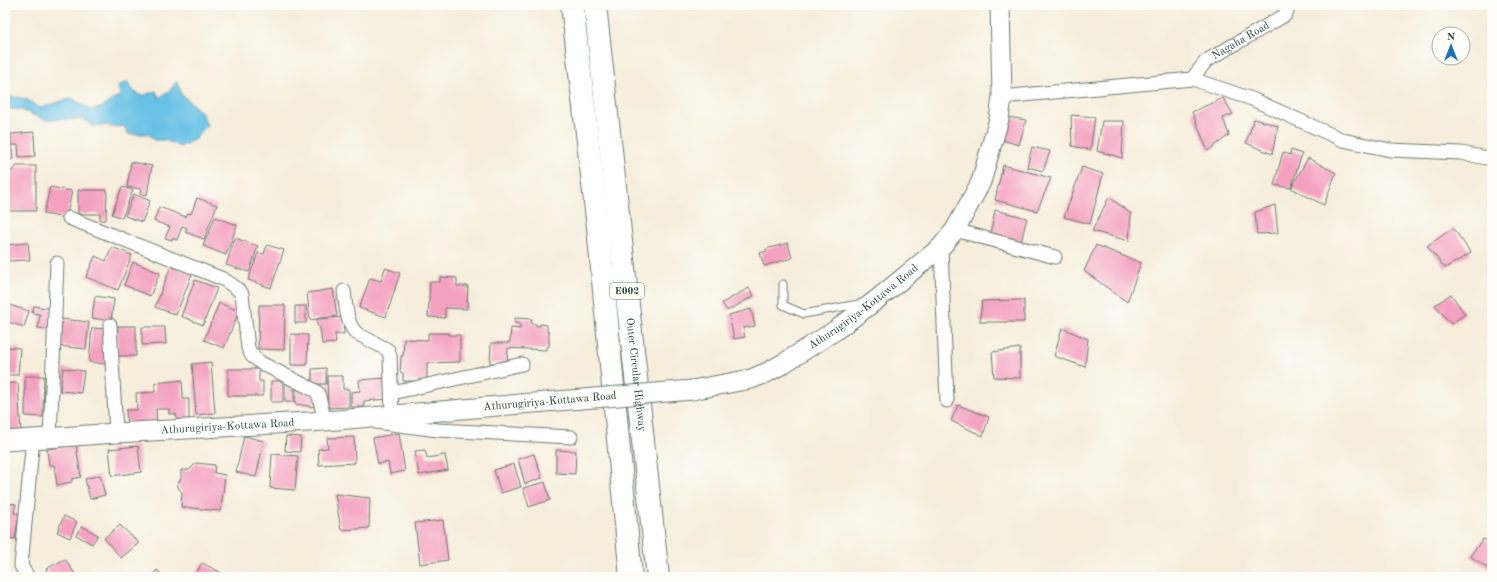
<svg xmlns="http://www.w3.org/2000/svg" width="1497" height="582" font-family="'Old Standard TT',serif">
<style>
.water{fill:#68c1e6;stroke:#447f8d}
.building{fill:#f4a1c0}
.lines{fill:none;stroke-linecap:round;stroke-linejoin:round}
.lane-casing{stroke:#6a7b6e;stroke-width:9}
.street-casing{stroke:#6a7b6e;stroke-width:15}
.secondary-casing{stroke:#6a7b6e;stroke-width:21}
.highway-casing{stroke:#6a7b6e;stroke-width:24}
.lane{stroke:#fff;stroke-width:7}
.street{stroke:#fff;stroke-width:13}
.secondary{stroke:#fff;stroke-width:19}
.highway{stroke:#fff;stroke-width:22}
.secondary-bridge-casing{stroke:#6a7b6e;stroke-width:21;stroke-linecap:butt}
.secondary-bridge{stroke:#fff;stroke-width:19}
.labels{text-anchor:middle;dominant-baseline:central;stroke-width:3;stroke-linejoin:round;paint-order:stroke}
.shield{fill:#fdfcf7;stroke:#62766e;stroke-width:1}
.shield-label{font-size:10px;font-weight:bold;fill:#1f3d34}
.street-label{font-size:11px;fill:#1f3d34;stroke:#fdfcf7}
</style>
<rect width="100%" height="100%" fill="#fdfcf7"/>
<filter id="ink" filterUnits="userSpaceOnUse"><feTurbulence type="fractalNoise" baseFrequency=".025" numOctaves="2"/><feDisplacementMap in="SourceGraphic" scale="8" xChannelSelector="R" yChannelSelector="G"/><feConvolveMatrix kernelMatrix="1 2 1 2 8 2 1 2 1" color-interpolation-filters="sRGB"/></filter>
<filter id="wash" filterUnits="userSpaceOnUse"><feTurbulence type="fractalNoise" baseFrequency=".012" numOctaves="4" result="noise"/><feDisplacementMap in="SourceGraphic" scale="16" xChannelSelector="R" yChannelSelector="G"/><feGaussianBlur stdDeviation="0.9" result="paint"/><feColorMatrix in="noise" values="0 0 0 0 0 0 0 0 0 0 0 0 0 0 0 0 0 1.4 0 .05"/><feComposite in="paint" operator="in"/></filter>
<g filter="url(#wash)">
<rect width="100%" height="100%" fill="#f6eddb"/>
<path class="water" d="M177,81L181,94L201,112L207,125L195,139L180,147L165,140H155L148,134H128L124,126L111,127L108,125L91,126L84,119L45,120L19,109H5V95L26,99L40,108L72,98L91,110L101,108L120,95L118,86L128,82L133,91L142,96L156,91L159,98L169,91Z"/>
<g id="blocks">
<path class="building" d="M1223,98L1233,114L1223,118L1229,135L1208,151L1192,112Z
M1071,115L1095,117L1090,150L1072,146Z
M1008,117L1026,120L1019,145L1002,140Z
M1254,119L1278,126L1272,154L1246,143Z
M1102,121H1124L1122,158L1097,151Z
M34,132L35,156L19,157L18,145H11V134Z
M5,139H6L7,147H12L13,159H5Z
M1032,147L1050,151L1043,171L1027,167Z
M1291,150L1302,154L1291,188L1308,158L1336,173L1324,205L1291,188L1274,185L1283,152L1290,155Z
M131,162L152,166L147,195L140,194L141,189L127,187Z
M1003,165L1051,178L1037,211L995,200Z
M16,166H36V211H5V189H8L9,174Z
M1082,167L1103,174L1090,224L1064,217Z
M50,187L72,191L66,218L44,214Z
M122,187L133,190L122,218L112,214Z
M78,190H107L106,220H100V214H78Z
M134,194L150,201L142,222L125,216Z
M1109,197L1131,214L1129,241L1092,231Z
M197,198L217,205L204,239L185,232L187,228L182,226L177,240L172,238V240L165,238L170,227L154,221L159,207L186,217L188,213L191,214Z
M1275,205L1278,233L1257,234L1255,212Z
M995,210L1027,218L1020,246L990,237Z
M215,217L237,225L226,255L203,246Z
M1453,228L1471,253L1445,268L1427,246Z
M235,238L258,246L249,272L226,265Z
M28,243L30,260L6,261L5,245Z
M788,243L792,258L764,266L760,253L767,251L766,249Z
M267,245L284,250L271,288L248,280L258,253L264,254Z
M1096,245L1141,263L1127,302L1084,271Z
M112,247L132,255L118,290L86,277L95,256L106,261Z
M133,262L160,273L150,296L124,285Z
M171,266L192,274L176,315L155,307Z
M385,268L400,273L386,317L359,308L370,278L381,281Z
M440,277L457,278V286H468L467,309L445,308V318L428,317L430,282H440Z
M195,280L217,288L203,325L181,316Z
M749,288L754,296L727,311L722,303Z
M333,289L337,316L310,320L307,293Z
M1451,294L1465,314L1451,324L1435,305Z
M95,296L114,299L111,321L92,318Z
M1024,300V322H980L982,301Z
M219,303L239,311L224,348L204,340Z
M9,305L29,311L24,327L5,321Z
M259,305H285L284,350L258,349Z
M34,306L53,309L49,330L38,328L40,314L32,313Z
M295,306H306V323H295Z
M751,309L755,326L743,328L745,337L734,339L729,315Z
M343,317L344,334H335L336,343L322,344L320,328L317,325V319Z
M515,318L532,319L531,324H536V326H540V324L547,325V331L549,332V347H546V350L508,348L507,364L490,363L491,343H509V341H510L511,328L520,329V324L515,323Z
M61,319L89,322L86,349L58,346Z
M118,326H136V356H117Z
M142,327H165L166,344L142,345Z
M92,328L109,329L105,364L89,362Z
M1062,328L1088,339L1085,367L1054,356Z
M428,333H449V335H460V362L427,363V381H403V373L400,372L401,356H403L404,339L428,340Z
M291,334L308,335L307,365H291Z
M5,347L20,348L18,375H5Z
M1020,348V378L994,377L992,352Z
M211,362L215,413L196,415L192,364Z
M63,368L84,371L81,393L60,391Z
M326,368V384H312V369Z
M228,369H259V381H263V396H228Z
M25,376H44L43,417L25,416Z
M327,376H343V389H349V407L328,408Z
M387,378L388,399L364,401V407H351V392L360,391L359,380Z
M182,380L183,399H189V419L177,420L176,414H169V409H156L157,423L127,425L126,410H137L136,393L155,392V383Z
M271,381H283V402H271Z
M285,382L294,387V402H285Z
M18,383L21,432L5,433V384Z
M296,389L316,396L314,407L295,404Z
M958,405L989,417L983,436L951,421Z
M399,433L405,471L390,474L388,462L378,464L373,438Z
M244,436L264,441L256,477L236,472Z
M286,436L301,437L300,452L285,451Z
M354,437L355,463L319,465L318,449L328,448L327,438Z
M76,445L81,477L72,479V482L57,485L54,465H49L47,449Z
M138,446L141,472L112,476L109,449Z
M425,450L427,458L445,455L448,470L419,475L415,451Z
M556,450L576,451L575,474L556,473Z
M272,454L298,456L295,490L270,488Z
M534,454L542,478L525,484L518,459Z
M196,463L215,465L214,473L225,475L221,511L181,507L182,492L179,489L177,484L181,479V470H189Z
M514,464L521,487L501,493L494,470Z
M100,475L105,495L90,499L85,479Z
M545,482L550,500L529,507L523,488Z
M335,494L370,498L369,528L341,530Z
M5,503L16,504L14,513L19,514L15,539L5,537Z
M64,516L77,522L70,538L57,532Z
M443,520L448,560L420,564L415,523Z
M120,525L139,543L121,558L104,538Z
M82,526L98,535L92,544L76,535Z
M1483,539L1492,542V571L1470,556Z
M65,559L77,577H51L46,569Z
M202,563L230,577H194Z
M157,570L165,577H151Z"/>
</g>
</g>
<g filter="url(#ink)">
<use href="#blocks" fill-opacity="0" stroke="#6a7b6e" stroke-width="1"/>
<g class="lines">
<defs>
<path id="lane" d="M783,284V305L804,314L864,303"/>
<g id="street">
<path id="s1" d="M1192,79L1206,61L1285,15L1290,5"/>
<path d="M1002,97L1192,79L1252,99L1343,140L1390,150L1461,153L1492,159"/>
<path d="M69,218L223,279L235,287L242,294L248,348L252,356L261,363L314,390L318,393L325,421"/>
<path d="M955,230L1055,257"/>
<path d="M941,247L947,401"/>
<path d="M344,291C346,305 346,322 356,333L388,350L390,356L392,415"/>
<path d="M110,325L116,433"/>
<path d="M392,393L522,364"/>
<path d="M376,422L438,430L571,437"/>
<path d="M50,438L57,263"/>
<path d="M28,577L21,566L33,438"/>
</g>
<g id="secondary">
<path id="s2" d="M692,390L751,379L768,372L784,363L836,330L875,301L941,247L955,230L981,182L999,119L1002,97L1000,5"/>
<path id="s3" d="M5,441L116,433L325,421L521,404"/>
</g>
<g id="highway">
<path d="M572,5L598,227L631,577"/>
<path id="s4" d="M595,5L658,577"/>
</g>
</defs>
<use href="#lane" class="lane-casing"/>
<use href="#street" class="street-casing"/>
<use href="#secondary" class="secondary-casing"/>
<use href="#highway" class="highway-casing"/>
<use href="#lane" class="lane"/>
<use href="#street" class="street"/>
<use href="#secondary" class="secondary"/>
<use href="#highway" class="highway"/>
<defs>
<path id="secondary-bridge" d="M521,404L692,390"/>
</defs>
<use href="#secondary-bridge" class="secondary-bridge-casing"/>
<use href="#secondary-bridge" class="secondary-bridge"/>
</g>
</g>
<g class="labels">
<rect class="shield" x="610" y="283" width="34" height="16" rx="3"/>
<g class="shield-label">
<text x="627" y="291">E002</text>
</g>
<g class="street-label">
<text stroke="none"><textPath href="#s1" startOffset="63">Nagaha Road</textPath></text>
<text stroke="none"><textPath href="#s2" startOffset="194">Athurugiriya-Kottawa Road</textPath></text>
<text stroke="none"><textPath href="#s4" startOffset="372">Outer Circular Highway</textPath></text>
<text transform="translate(550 402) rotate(-5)">Athurugiriya-Kottawa Road</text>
<text stroke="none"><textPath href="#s3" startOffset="223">Athurugiriya-Kottawa Road</textPath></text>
</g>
</g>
<rect width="1497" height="582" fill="none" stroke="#fdfcf7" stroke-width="20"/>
<g transform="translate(1451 46)"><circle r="19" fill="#fdfcf7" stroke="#a4b0a9"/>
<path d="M0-3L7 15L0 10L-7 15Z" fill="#1f6fb2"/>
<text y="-6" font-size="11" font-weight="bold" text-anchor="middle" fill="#1f3d34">N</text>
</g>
</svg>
